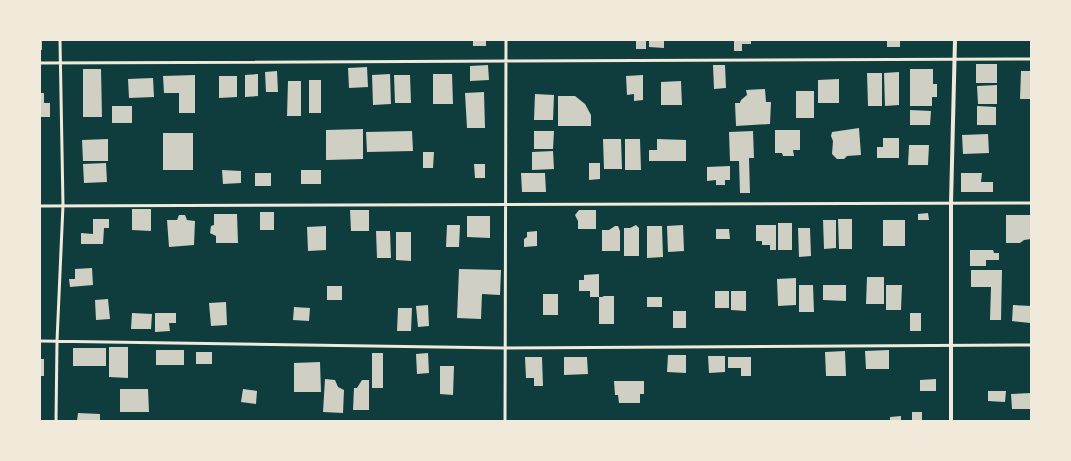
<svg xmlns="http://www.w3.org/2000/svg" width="1071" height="461" font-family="'Fira Sans',sans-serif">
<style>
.building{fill:#cfcfc3}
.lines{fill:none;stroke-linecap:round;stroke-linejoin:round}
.service{stroke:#f1e9da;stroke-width:3}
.minor{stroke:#f1e9da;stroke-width:4}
</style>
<rect width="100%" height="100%" fill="#0f3d3e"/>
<path class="building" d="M40,40H42V50H40Z
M473,40H486V46H473Z
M636,40H646V49H636Z
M649,40H664V48L649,47Z
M734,40H751V44H742V51H734Z
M887,40H900V47H887Z
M976,64H997V83H976Z
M488,65L489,80L470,81V66Z
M713,65H725L726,88L714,89Z
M367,67L368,87L349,88L348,68Z
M83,69H101L102,117H83Z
M910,69H933V84H937V97H932V106H910Z
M277,71L278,92H266L265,72Z
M1021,71H1031V99H1020Z
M899,72V105L885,106L884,73Z
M867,73H882V106H868Z
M258,74V96L245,97V75Z
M390,74L391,104L373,105L372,75Z
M433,74H452L453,104H433Z
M195,75V113H179V93H164L163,76Z
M394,75H410L411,103H395Z
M643,75V100L634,101V94L627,95L626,76Z
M219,76H237V97L219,98Z
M153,78L154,97L129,98L128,79Z
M839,79V103H818V80Z
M309,80H321V113H309Z
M288,81H301V116H287Z
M681,81L682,105H661V82Z
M997,85V104H978L977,86Z
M765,89L766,102H771L770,124L736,126L735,103H740L741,100L747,95L746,90Z
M796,91H814V118H796Z
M484,92L485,128H467L465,93Z
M40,93H44V103H50V117H40Z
M535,94L554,95L553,120H534Z
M558,96H575L585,104L591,115V126H558Z
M112,106H132V123H112Z
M977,106L996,107V125H977Z
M910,110L931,111L930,125H910Z
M859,128L861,155L847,156L844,159H837L832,154L833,141L831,136L832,132Z
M363,129V159L326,160V130Z
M775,130H800V150H793L794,156H783L782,153H775Z
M412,131L413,151L367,152L366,132Z
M534,131H554L553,149H534Z
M753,131L754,158H749L750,193H740L739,161H730L729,132Z
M163,133H193V170H163Z
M988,134L989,153L963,154L962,135Z
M883,138H899V158H877V147H883Z
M108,139V161H83L82,140Z
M603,139H621L622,169H604Z
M625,139H640L641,170H625Z
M657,139L686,140V161H649V150H657Z
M909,145H929L928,165H908Z
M553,151L554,169L532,170V152Z
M423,152H434L433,168H423Z
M106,163L107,182L84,183L83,164Z
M589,163H600V179L589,180Z
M474,164H485V178H475Z
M730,166V180H725V185H716V180L707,181V167Z
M222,170L241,171V183L223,184Z
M301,170H321V184H301Z
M255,173H271V186H255Z
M521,173H545L546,192H522Z
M961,173H982L981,182H993V192H961Z
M132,209H151V231L132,230Z
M350,210H369V231H351Z
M579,210H596V229H578V221L575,215Z
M260,212H274V230H260Z
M928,213L929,220H918V214Z
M214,214H237L238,243H216V236L210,233L211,226L214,225Z
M179,215H185L187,220L195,221L194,245L169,247L167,220H177Z
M1006,215H1031V239L1024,240L1020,243H1006Z
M467,216H490V238L467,237Z
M93,219H109V228H104L103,244H81V233L93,234Z
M838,219H852V249H839Z
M823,220H836V248L824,249Z
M883,220H905V246H883Z
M778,223H792V250H778Z
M447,225H460L459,247H446Z
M636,225L639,228V256H624V228H630Z
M683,225L684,251L668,252L667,226Z
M756,225H776V250H770V245H762V241H756Z
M326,226V250L308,251L307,227Z
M615,226H618L620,231V251H602V230H609Z
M647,226H662L663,257L647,258Z
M798,228H810L811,256L799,257Z
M716,229H729L730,239H716Z
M376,231H390L391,258H377Z
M537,231V246L524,247V239L527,237V232Z
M396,232H411V261L396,260Z
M970,250H993L994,253H999V260H986V266H970Z
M92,268L93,285L70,287L69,279H75V269Z
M459,269L501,270L500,295L482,294L481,319L457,318Z
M971,270H1002L1001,320H990L991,287H971Z
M599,274V297H590V291H579V280H584V275Z
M867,277H884V304H866Z
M796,278V305L778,306L777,279Z
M799,285H813L814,312H799Z
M823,285H846V301L823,300Z
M886,285H902L901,310H886Z
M327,286H342V300H327Z
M715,291H729V308H715Z
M731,291H746V311L731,310Z
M543,294H558V315H543Z
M602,296H614V324H599V297H604Z
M647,297H662V307H647Z
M108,299L110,319L96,320L95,300Z
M226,302L227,325L211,326L209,303Z
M428,305L429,326L418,327L416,306Z
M1013,305L1031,306L1030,323L1012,321Z
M294,307L310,308L309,321L293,320Z
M398,308H412L411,331H397Z
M673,311H686V328H673Z
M132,313L152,314L151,329H131Z
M155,313H176V323H169L170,331L155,332Z
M910,313H921V331H910Z
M109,347H128V378L109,377Z
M73,348H106V366H73Z
M156,350H184V365H156Z
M889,350V369H866L865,351Z
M845,351L846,376H826L825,352Z
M196,352H212V364H196Z
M372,353H383V388H372Z
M428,353L429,373L417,374L416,354Z
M668,355H686V373L667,372Z
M708,356H725V372L709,373Z
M525,357H542L543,386H534V378H526Z
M564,357H587L588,374L564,375Z
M728,357H751V376H741V368H728Z
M40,359H44V376H40Z
M320,362L321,392H294V363Z
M440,366H454L453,395L440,394Z
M325,379L335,380L338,387L344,390L343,413L323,412Z
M936,379V391H920V380Z
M362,380H369V410H353L354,388H357Z
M614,381H644V394H640V403H619L618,395H615Z
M120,389H148L149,412H120Z
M243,389L257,391L256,404L241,402Z
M988,391H1006L1005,402L988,401Z
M1031,393V409H1012L1011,394Z
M912,412H922V421H912Z
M78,413L100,414V421H77Z
M901,416V421H890V417Z"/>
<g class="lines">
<path class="service" d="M40,63L1031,59
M40,206L1031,203
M40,341L505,348L1031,345
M56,421L57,341L63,205L60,40
M505,421L506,40"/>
<path class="minor" d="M951,421V203L955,40"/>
</g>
<rect width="1071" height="461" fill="none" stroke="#f1e9da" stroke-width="82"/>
</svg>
